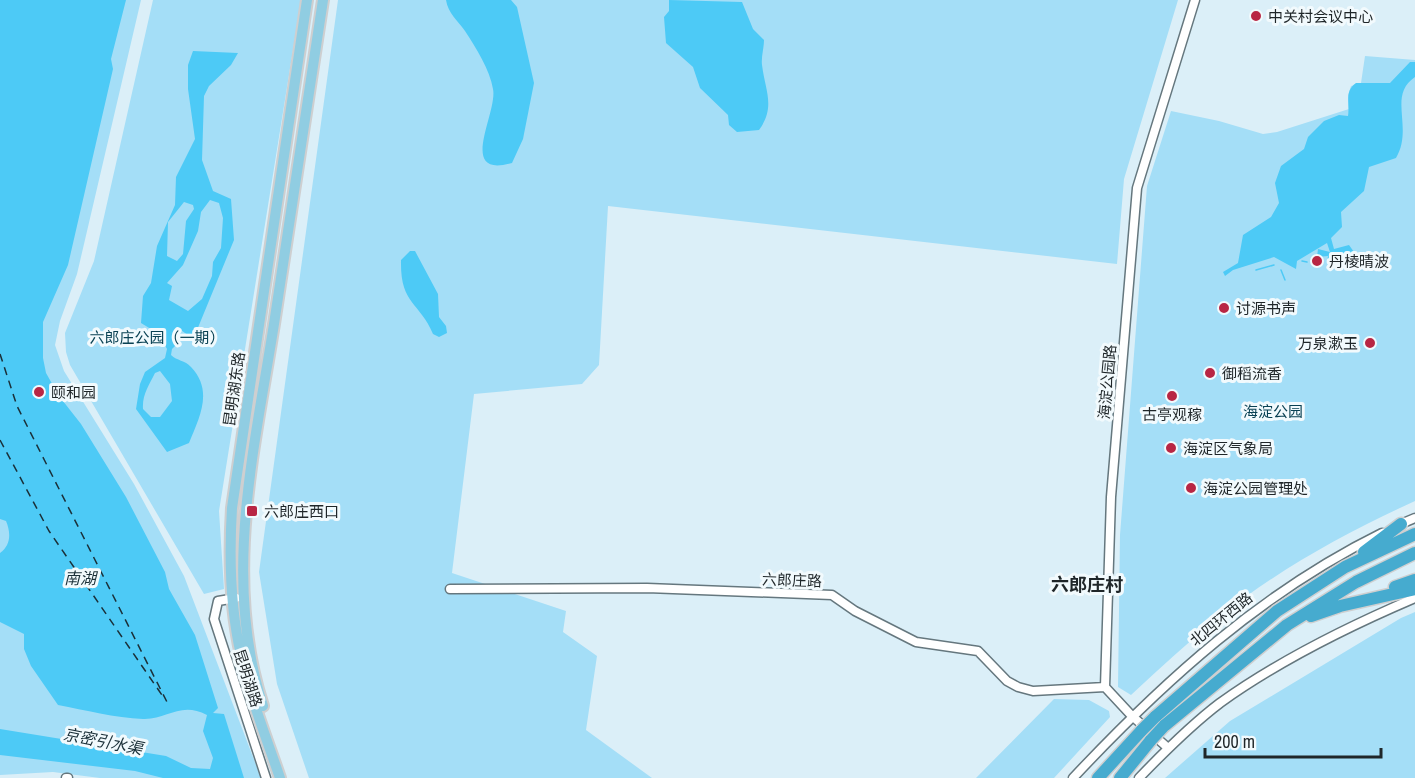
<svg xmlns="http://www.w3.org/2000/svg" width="1415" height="778" font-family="'Archivo Narrow','Noto Sans SC',sans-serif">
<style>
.green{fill:#a4def7}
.water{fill:#4dcaf6;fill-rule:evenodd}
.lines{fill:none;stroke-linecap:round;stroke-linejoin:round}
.stream{stroke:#4dcaf6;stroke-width:1.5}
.ferry{stroke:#1b3039;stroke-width:1.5;stroke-dasharray:8 6;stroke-linecap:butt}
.minor-casing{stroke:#65777e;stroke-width:11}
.major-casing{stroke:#cecfd0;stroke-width:14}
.highway-casing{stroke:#cecfd0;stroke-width:15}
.minor{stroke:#fff;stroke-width:8}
.major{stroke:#90cde2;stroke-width:10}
.highway{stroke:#46abcf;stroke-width:12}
.highway-bridge-casing{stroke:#cecfd0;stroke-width:15;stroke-linecap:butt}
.highway-bridge{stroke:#46abcf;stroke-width:12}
.poi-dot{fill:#b82644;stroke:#f2fafd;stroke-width:2}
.labels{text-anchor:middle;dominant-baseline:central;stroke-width:6;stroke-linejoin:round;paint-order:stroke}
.poi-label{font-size:15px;fill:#1f2629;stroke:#f2fafd;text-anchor:start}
.park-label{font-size:15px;fill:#094153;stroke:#f2fafd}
.street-label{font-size:15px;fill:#1f2629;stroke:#f2fafd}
.water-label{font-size:16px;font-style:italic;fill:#1b3039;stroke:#f2fafd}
.quarter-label{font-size:18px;font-weight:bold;fill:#1f2629;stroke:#f2fafd}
</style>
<rect width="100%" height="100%" fill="#dbeff8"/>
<path class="green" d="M0,0H141L77,274L60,321L55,345L64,371L134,484L184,576L261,778H100L53,772L0,775Z
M153,0H301L219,511L224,589L204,594L70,365L66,352L65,333L94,261Z
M338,0H1178L1124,179L1117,264L608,206L599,365L582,384L474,394L452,573L566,611L563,632L597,656L586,730L652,778H309L277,684L259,572Z
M1365,56L1415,60V501C1345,533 1277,570 1217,619C1187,643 1159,669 1131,695L1118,687L1120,535L1147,186L1171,111L1219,121L1263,134L1277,132L1349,109L1348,95L1351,86L1361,83Z
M1415,612V778H1165L1230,721L1401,618Z
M1054,699L1089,700L1109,711L1110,717L1054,778H976Z"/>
<path class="water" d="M0,0H126L111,59L113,69L68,265L43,322V358L46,373L59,396L81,424L126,497L165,572L169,589L195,635L218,708L213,713L224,714L244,778H163L135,771L0,755V729L166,756L191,768L210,769L213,758L203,731L207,715C180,701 167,720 143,719C115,718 85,710 58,705L31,666L24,649V634L0,622V553C11,545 11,533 6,521L0,519Z
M446,0H511L517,7L534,83L523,139L512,163C456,179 498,113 493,89C490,70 476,48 465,31C458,21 448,13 446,0Z
M669,0L742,2L753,29L764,40C764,48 761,57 762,65C765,90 776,107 759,130L737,132L729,125L728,115L700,88L693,67L666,43L664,17L669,11Z
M193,51L238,53L231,65L209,86L204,96L202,160L213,191L231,199L234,240L197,330L189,336L181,330L175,332L176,345L172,349L171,355C177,361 185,360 191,367C214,391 199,418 189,443L167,452L136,409L140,384L145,372L165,358L167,349L159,334L141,323L143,296L151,283L157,246L175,205L176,177L195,139L188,89V65ZM210,200L219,203L223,218L221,248L213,262L212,276L202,299L188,311L169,300L172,286L167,283L183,265L198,231L201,212ZM184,202L193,205L194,209L186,221L183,254L177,261L167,256L168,222ZM160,371L170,384L172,401L160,417H151L143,409C142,395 149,385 155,373Z
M1410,62H1415V77C1387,96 1414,127 1396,158L1369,167L1364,191L1341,212L1342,227L1331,238L1334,249L1349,245L1359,259L1341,255L1334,266L1327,263L1328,256L1317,257L1318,249L1330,252L1327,243L1297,261L1296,269L1274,257L1233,270L1225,276L1223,272L1238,263L1243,235L1271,217L1279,203L1275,183L1281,166L1304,149L1308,137L1324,121L1339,115L1348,116C1350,104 1344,91 1356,83H1390Z
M410,251H415L438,294L439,317L446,326L447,333L439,337L433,334C419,301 400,305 401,260Z"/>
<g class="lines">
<path class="stream" d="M1302,261L1307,262
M1256,270L1274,265
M1281,270L1285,280"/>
<path class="ferry" d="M0,354L17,406L168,704
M0,440L49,531L164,698"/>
<defs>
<path id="minor" d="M1396,526L1415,518
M450,589L647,588L832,595L855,611L916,642L978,651L1007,681L1018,687L1033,691L1105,687
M236,598L218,601L214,619L266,778
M1168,748L1131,715L1105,687L1111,497L1137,188L1195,0
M66,778H68
M1073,778C1164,681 1262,592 1382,533
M1139,778C1164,752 1191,725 1220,703C1280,660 1347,627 1415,598"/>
<path id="major" d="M263,706C222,580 254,451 274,324C290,216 307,108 323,0
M280,778C266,737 250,697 241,655C230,607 229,557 232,508L307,0"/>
<path id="highway" d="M1364,552L1401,524
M1395,587L1415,580
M1311,616L1340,606L1415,589
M1155,717L1277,611L1345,567L1415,534
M1164,726L1287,625L1356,582L1415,553
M1098,778L1142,730
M1120,778L1151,740"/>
</defs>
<use href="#minor" class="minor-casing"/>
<use href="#major" class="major-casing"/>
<use href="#highway" class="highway-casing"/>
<use href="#minor" class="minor"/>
<use href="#major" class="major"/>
<use href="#highway" class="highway"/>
<defs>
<path id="highway-bridge" d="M1142,730L1155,717
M1151,740L1164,726"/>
</defs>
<use href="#highway-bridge" class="highway-bridge-casing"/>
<use href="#highway-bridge" class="highway-bridge"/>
</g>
<g class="poi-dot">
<circle cx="1256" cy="16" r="6"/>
<circle cx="1317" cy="261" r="6"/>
<circle cx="1224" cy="308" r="6"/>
<circle cx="1370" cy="343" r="6"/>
<circle cx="1210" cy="373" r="6"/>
<circle cx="39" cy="392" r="6"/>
<circle cx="1172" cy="396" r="6"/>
<circle cx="1171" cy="448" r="6"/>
<circle cx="1191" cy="488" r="6"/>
<rect x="246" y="505" width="12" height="12" rx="3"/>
</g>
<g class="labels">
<g class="poi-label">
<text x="1268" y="16">中关村会议中心</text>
<text x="1329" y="261">丹棱晴波</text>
<text x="1236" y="308">讨源书声</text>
<text x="1358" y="343" text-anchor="end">万泉漱玉</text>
<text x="1222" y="373">御稻流香</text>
<text x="51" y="392">颐和园</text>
<text x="1172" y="414" text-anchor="middle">古亭观稼</text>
<text x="1183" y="448">海淀区气象局</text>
<text x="1203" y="488">海淀公园管理处</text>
<text x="264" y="511">六郎庄西口</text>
</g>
<g class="park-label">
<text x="157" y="337">六郎庄公园（一期）</text>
<text x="1273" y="411">海淀公园</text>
</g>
<g class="street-label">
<text transform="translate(1107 382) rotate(-85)">海淀公园路</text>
<text transform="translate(234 389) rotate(-82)">昆明湖东路</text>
<text transform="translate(792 580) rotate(2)">六郎庄路</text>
<text transform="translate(1221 619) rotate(-39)">北四环西路</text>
<text transform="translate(248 678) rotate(72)">昆明湖路</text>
</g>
<g class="water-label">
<text x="80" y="578">南湖</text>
<text transform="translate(103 741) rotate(11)">京密引水渠</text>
</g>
<g class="quarter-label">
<text x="1087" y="584">六郎庄村</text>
</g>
</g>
<path d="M1205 748v9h176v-9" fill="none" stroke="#1f2629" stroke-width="3"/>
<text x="1214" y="748" font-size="18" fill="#1f2629" stroke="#f2fafd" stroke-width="4.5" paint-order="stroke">200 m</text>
</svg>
